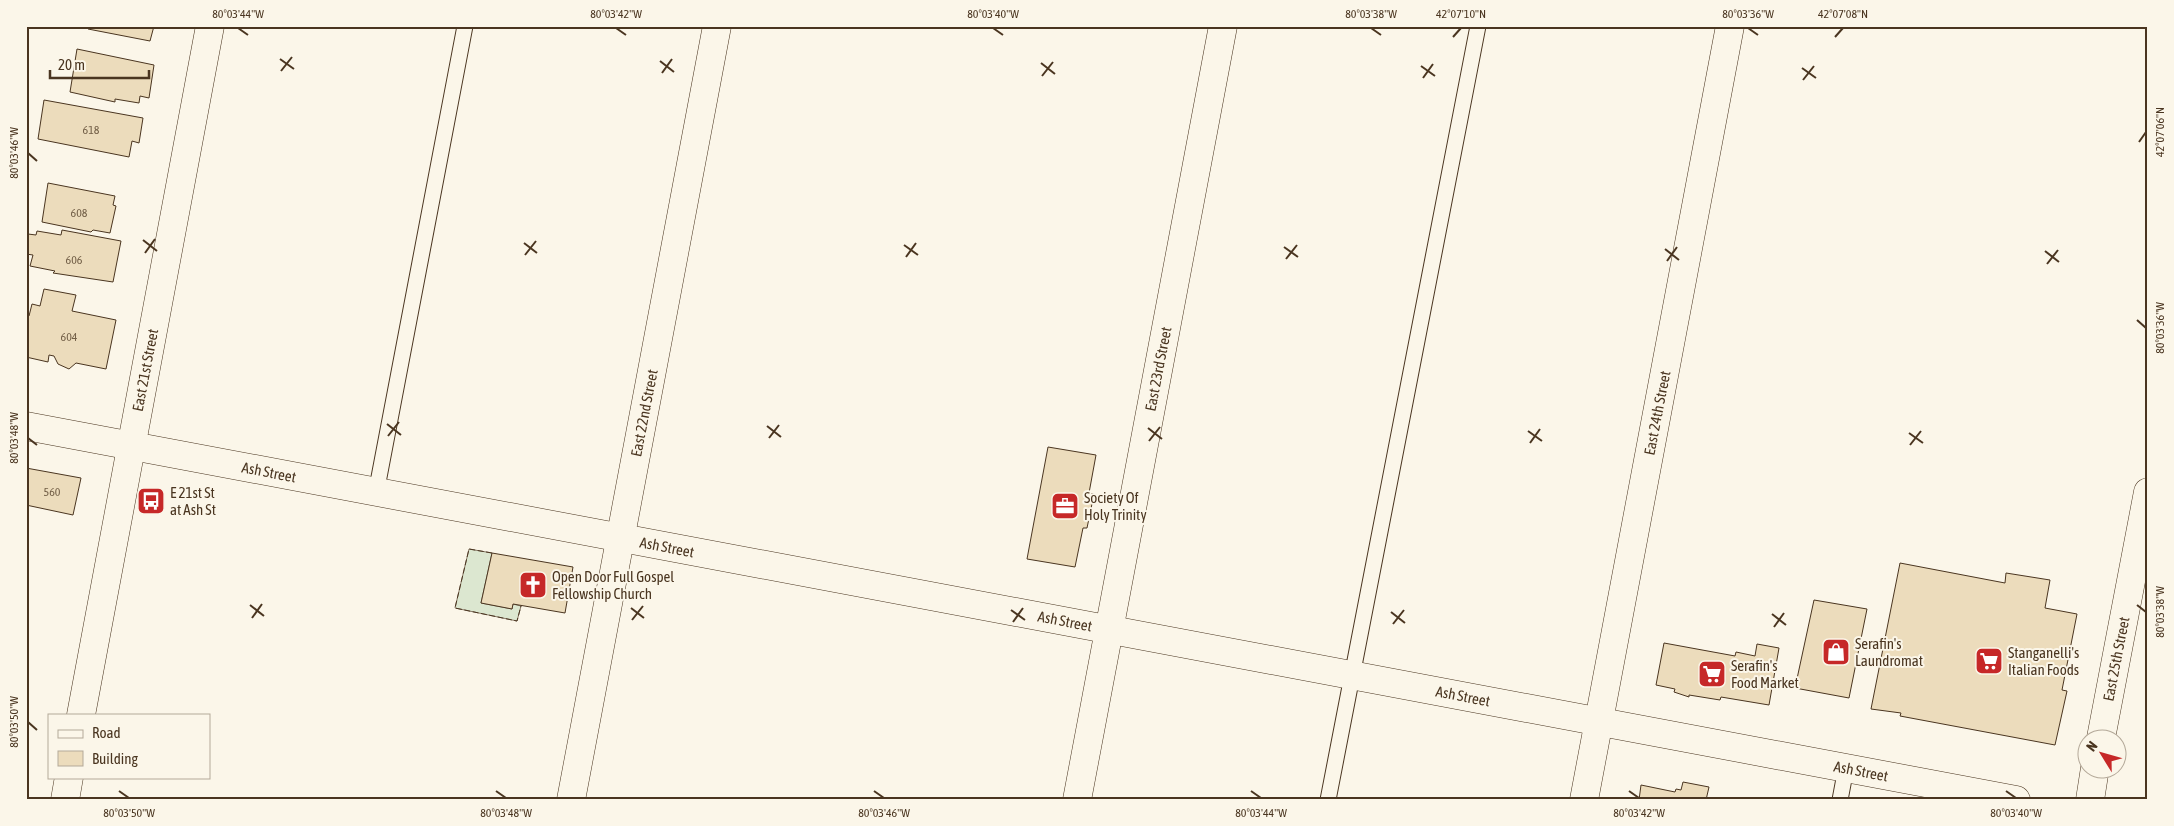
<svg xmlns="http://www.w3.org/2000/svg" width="2174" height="826" font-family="'Asap Condensed',sans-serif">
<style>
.green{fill:#dce7d0;stroke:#887966}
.building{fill:#ecdcbc;stroke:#4a3520}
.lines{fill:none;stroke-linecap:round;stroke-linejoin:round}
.lane-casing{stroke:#4a3520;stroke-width:17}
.street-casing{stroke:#4a3520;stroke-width:29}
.secondary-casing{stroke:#4a3520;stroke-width:29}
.lane{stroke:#fbf6e9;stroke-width:15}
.street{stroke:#fbf6e9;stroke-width:28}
.secondary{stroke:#fbf6e9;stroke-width:28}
.fence{stroke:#4a3520;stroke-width:1;stroke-dasharray:6 2.5;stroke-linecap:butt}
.ticks{fill:none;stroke:#4a3520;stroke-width:2}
.labels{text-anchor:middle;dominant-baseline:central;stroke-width:4;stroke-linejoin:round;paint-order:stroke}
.number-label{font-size:12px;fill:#725f47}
.street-label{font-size:15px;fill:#4a3520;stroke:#fbf6e9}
.poi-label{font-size:15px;fill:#4a3520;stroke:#fbf6e9;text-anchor:start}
.neatline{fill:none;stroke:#4a3520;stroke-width:2}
.ticks-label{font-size:12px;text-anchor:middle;fill:#4a3520}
</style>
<rect width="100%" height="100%" fill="#fbf6e9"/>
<path class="green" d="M469,549L492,553L481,603L512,609L513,604L521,606L517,621L455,608Z"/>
<path class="building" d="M89,26H154L150,41L88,29Z
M77,49L154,65L149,98L140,96L139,103L115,99V102L70,92Z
M44,100L143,118L139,143L132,141L129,157L38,139Z
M48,183L115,196L113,205L116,206L110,233L93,230L91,232L42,222Z
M62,230L121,241L113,282L53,273L55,271L30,266L33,255L26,254L28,234L36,235L37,231L61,235Z
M44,289L76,295L72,311L116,320L106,369L76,363L69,369L58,364L54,356L49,355L48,362L26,357V316H29L32,304L40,306Z
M1048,447L1096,455L1089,493L1094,494L1087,528H1083L1075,567L1027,559Z
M26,468L81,478L73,515L26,505Z
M492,553L573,567L565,613L513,604L512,609L481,603Z
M1900,563L2005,583L2006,573L2050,580L2045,608L2077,614L2062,690L2067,691L2055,745L1900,716L1901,713L1871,709Z
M1814,600L1867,609L1849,698L1795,688Z
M1664,643L1735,656L1736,652L1755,656L1757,644L1779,648L1769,705L1721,697L1720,700L1689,695V697L1674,692L1675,689L1656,685Z
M1683,782L1709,787L1706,800H1639L1641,785L1675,792L1676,789L1681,790Z"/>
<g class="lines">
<defs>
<path id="lane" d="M376,493L465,26
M1328,800L1478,26
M1840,800L1846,768"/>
<path id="street" d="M2101,738L2148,492
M571,800L717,26
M1077,800L1223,26
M1584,800L1730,26
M2090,800L2095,768"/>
<path id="secondary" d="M26,426L2016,800
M81,715L210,26
M65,800L69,777"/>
</defs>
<use href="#lane" class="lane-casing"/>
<use href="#street" class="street-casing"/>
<use href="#secondary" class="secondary-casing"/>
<use href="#lane" class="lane"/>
<use href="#street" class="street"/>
<use href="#secondary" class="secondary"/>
<path class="fence" d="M492,553L469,549L455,608L517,621L521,606"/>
</g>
<path class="ticks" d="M238,28L248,35M616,28L626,35M993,28L1003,35M1371,28L1381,35M1748,28L1758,35M1453,37L1461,28M1835,37L1843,28M280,59L294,69M660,61L674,72M1041,63L1055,74M1421,66L1435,76M1802,68L1816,78M281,71L292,57M662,73L672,59M1042,76L1053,62M1423,78L1433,64M1803,80L1814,66M2139,142L2146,132M28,153L37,161M143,240L157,251M524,243L537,253M904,245L918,255M1284,247L1298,257M1665,249L1679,260M2045,251L2059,262M145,253L155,239M525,255L536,241M906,257L916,243M1286,259L1297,245M1667,261L1677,247M2047,264L2058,250M2137,320L2146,328M387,424L401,435M767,426L781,437M1148,428L1162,439M1528,431L1542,441M1909,433L1923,443M388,436L399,422M28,438L37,445M769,438L779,425M1149,441L1160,427M1530,443L1540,429M1910,445L1921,431M250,605L264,616M2137,605L2146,612M631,608L644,618M1011,610L1025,620M1391,612L1405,623M1772,614L1786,625M252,618L262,604M632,620L643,606M1013,622L1023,608M1393,624L1404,610M1774,627L1784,613M28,722L37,730M119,791L129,798M496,791L506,798M874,791L884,798M1251,791L1261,798M1629,791L1639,798M2006,791L2016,798"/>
<defs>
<symbol id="bus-square" viewBox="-11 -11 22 22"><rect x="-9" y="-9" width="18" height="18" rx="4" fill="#c62828" stroke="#fbf6e9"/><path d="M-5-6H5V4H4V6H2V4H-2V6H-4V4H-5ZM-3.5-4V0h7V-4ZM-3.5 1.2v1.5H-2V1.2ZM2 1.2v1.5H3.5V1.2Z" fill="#fff"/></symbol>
<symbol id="office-square" viewBox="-11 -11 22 22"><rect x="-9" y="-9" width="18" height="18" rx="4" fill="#c62828" stroke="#fbf6e9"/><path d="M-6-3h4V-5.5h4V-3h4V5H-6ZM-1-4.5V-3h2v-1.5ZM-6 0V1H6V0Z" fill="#fff"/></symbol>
<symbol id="church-square" viewBox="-11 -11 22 22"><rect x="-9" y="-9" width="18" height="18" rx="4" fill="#c62828" stroke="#fbf6e9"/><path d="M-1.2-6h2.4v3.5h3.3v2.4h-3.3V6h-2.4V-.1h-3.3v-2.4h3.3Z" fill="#fff"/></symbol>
<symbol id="shop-square" viewBox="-11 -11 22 22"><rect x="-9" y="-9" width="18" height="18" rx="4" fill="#c62828" stroke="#fbf6e9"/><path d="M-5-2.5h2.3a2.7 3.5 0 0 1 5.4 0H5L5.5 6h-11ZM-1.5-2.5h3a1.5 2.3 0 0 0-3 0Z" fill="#fff"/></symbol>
<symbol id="supermarket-square" viewBox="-11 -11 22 22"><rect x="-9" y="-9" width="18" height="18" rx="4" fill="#c62828" stroke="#fbf6e9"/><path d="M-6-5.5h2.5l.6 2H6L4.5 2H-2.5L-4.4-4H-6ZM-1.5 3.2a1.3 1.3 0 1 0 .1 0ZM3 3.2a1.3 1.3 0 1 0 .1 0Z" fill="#fff"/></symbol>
</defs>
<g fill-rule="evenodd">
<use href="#bus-square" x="135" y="485" width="32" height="32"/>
<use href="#office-square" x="1049" y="490" width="32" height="32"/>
<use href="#church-square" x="517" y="569" width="32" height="32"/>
<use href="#shop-square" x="1820" y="636" width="32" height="32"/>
<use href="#supermarket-square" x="1973" y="645" width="32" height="32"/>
<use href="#supermarket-square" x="1696" y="658" width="32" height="32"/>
</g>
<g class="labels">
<g class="number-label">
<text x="91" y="130">618</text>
<text x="79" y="213">608</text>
<text x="74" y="260">606</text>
<text x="69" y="337">604</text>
<text x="52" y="492">560</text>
</g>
<g class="street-label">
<text transform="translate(1158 369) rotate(-79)">East 23rd Street</text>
<text transform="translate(145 370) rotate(-79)">East 21st Street</text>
<text transform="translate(644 413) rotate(-79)">East 22nd Street</text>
<text transform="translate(1657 413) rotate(-79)">East 24th Street</text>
<text transform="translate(269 472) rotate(11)">Ash Street</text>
<text transform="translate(667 547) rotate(11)">Ash Street</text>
<text transform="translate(1065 621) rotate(11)">Ash Street</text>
<text transform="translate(2116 659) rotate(-79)">East 25th Street</text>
<text transform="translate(1463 696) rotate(11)">Ash Street</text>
<text transform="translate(1861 771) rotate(11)">Ash Street</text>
</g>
<g class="poi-label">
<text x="170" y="492">E 21st St<tspan x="170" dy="17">at Ash St</tspan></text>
<text x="1084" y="497">Society Of<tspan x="1084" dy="17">Holy Trinity</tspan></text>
<text x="552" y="576">Open Door Full Gospel<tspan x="552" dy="17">Fellowship Church</tspan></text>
<text x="1855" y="643">Serafin's<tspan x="1855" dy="17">Laundromat</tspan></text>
<text x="2008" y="652">Stanganelli's<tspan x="2008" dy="17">Italian Foods</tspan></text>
<text x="1731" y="665">Serafin's<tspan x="1731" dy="17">Food Market</tspan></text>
</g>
</g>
<rect width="2174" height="826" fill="none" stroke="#fbf6e9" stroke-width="55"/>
<rect x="48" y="714" width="162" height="65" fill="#fbf6e9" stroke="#b4a999"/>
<rect x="58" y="730" width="25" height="8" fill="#fbf6e9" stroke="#b4a999"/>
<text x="92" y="738" font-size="15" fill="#4a3520">Road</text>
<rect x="58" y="751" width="25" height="15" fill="#ecdcbc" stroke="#b4a999"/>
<text x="92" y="764" font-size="15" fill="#4a3520">Building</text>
<g transform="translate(2102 754) rotate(307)"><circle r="24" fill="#fbf6e9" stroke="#b4a999"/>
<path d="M0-4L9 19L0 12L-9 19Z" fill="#c62828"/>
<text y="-8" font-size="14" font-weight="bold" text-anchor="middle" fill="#4a3520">N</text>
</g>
<path d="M50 70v8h99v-8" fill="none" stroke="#4a3520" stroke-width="2.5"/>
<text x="58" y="70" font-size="15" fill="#4a3520" stroke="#fbf6e9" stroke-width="4" paint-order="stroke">20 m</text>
<rect x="28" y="28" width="2118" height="770" class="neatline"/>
<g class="ticks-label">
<text x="238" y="18">80°03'44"W</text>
<text x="616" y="18">80°03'42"W</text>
<text x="993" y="18">80°03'40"W</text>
<text x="1371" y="18">80°03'38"W</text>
<text x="1461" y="18">42°07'10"N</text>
<text x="1748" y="18">80°03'36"W</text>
<text x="1843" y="18">42°07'08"N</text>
<text transform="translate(2160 132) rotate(-90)" y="4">42°07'06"N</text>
<text transform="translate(14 153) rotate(-90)" y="4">80°03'46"W</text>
<text transform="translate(2160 328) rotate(-90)" y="4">80°03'36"W</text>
<text transform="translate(14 438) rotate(-90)" y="4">80°03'48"W</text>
<text transform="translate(2160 612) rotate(-90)" y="4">80°03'38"W</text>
<text transform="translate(14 722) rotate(-90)" y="4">80°03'50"W</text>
<text x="129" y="817">80°03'50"W</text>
<text x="506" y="817">80°03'48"W</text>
<text x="884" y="817">80°03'46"W</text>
<text x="1261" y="817">80°03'44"W</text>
<text x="1639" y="817">80°03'42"W</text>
<text x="2016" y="817">80°03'40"W</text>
</g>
</svg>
